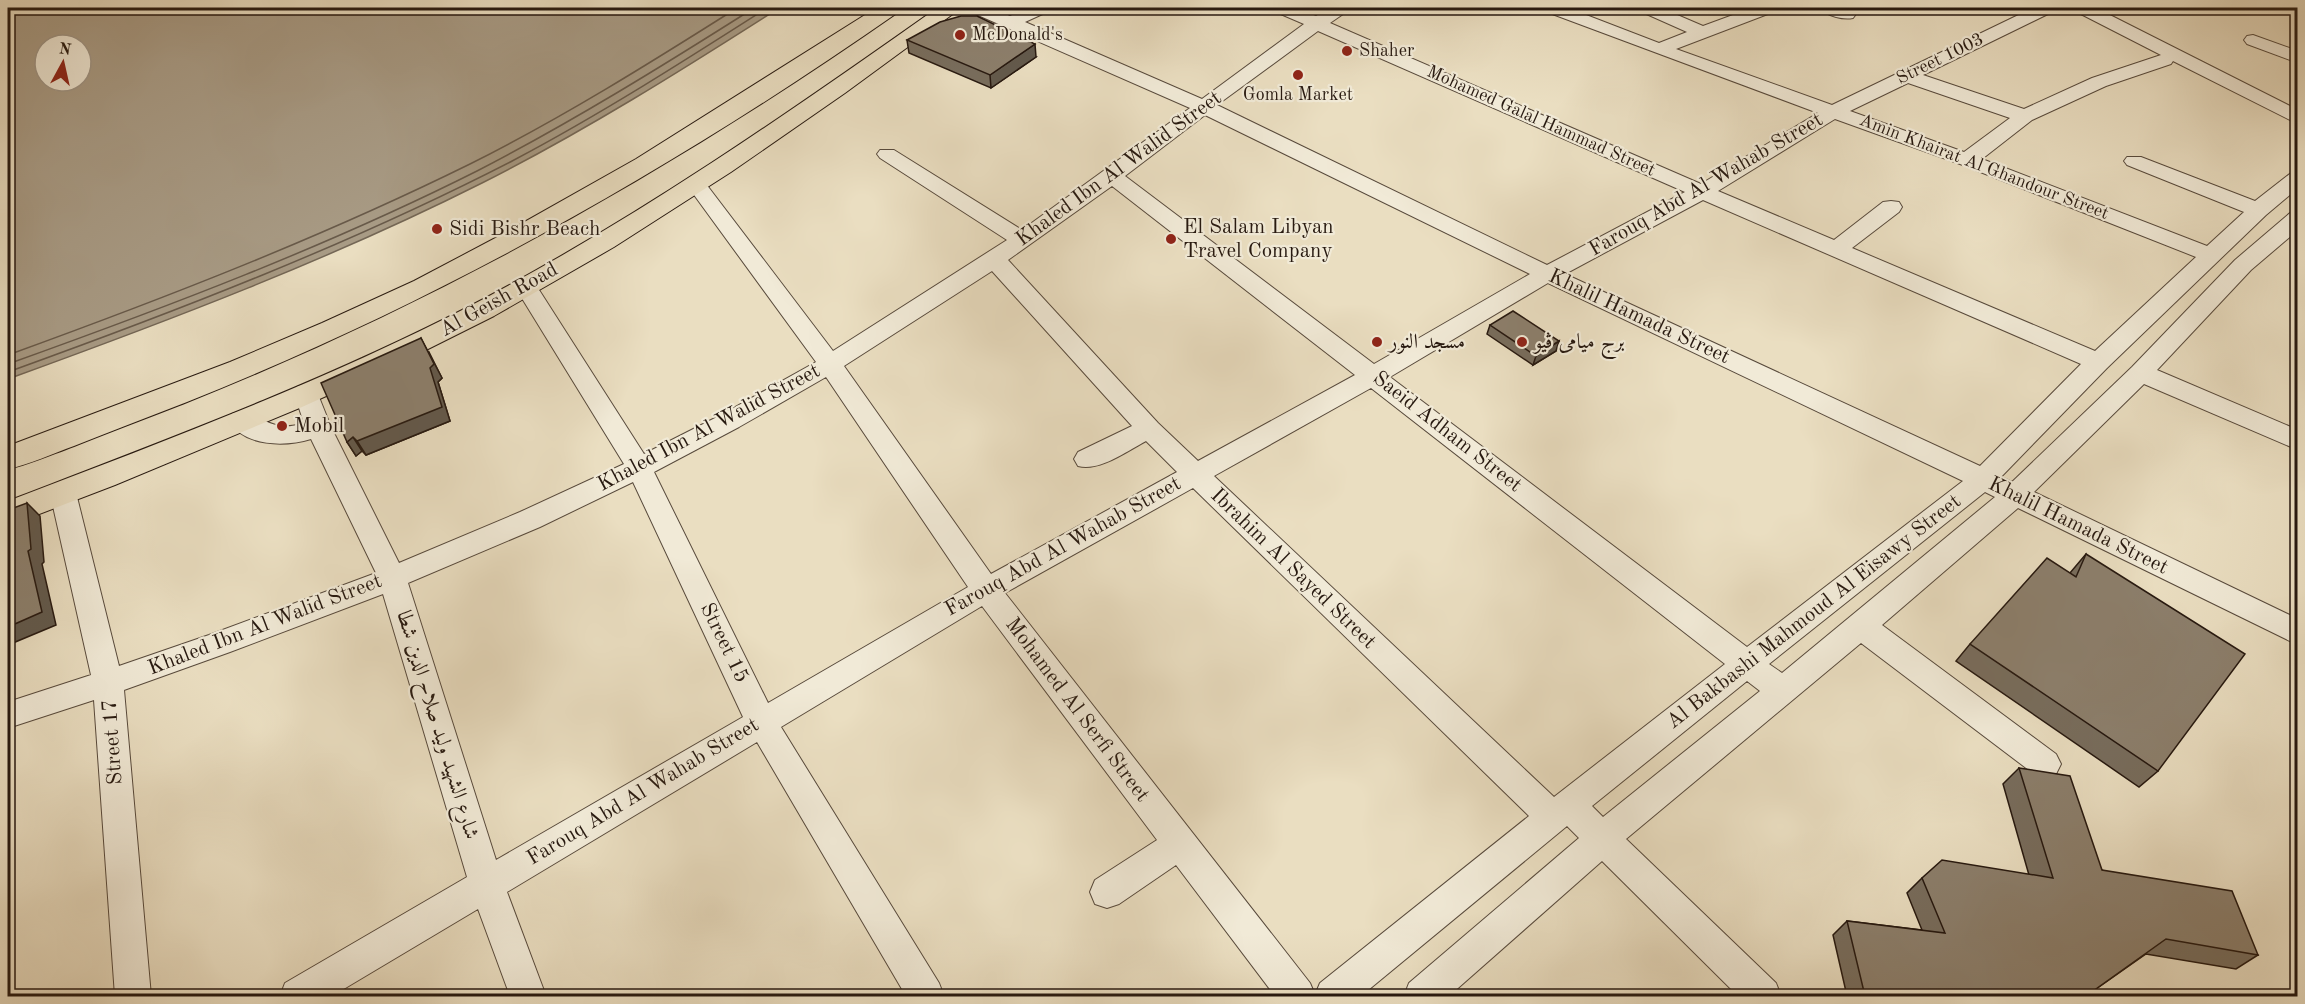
<svg xmlns="http://www.w3.org/2000/svg" width="2305" height="1004" font-family="'Old Standard TT',Amiri,serif">
<style>
.water{fill:#a89b85;stroke:#746756;stroke-width:1.5;fill-rule:evenodd}
.lines{fill:none;stroke-linecap:round;stroke-linejoin:round}
.shore{stroke:#685a4a;stroke-width:1.5}
.minor-casing{stroke:#584a3c;stroke-width:2}
.highway-casing{stroke:#271910;stroke-width:2}
.minor{fill:#f1ead7;fill-rule:evenodd}
.highway{fill:#eadec1;fill-rule:evenodd}
.wall{fill:#786d5d;stroke:#271910;stroke-width:1.5}
.shaded-wall{fill:#62594c;stroke:#271910;stroke-width:1.5}
.building{fill:#8c7f6c;stroke:#271910;stroke-width:1.5}
.poi-dot{fill:#8f2418;stroke:#f1ead7;stroke-width:2}
.labels{text-anchor:middle;dominant-baseline:central;stroke-width:4.5;stroke-linejoin:round;paint-order:stroke}
.far-poi-label{font-size:18px;fill:#271910;stroke:#f1ead7;text-anchor:start}
.far-street-label{font-size:18px;fill:#271910;stroke:#f1ead7}
.street-label{font-size:21px;fill:#271910;stroke:#f1ead7}
.poi-label{font-size:21px;fill:#271910;stroke:#f1ead7;text-anchor:start}
</style>
<rect width="100%" height="100%" fill="#eadec1"/>
<filter id="stains"><feTurbulence type="fractalNoise" baseFrequency=".00333" numOctaves="4"/><feColorMatrix values="0 0 0 0 .2 0 0 0 0 .09 0 0 0 0 .02 0 0 0 .5 -.17"/></filter>
<radialGradient id="worn" r=".72"><stop offset=".6" stop-color="#630" stop-opacity="0"/><stop offset="1" stop-color="#630" stop-opacity=".3"/></radialGradient>
<path class="water" d="M8,8H779C682,70 585,131 482,183C329,260 168,321 8,379ZM45,45H81V81H45Z"/>
<g class="lines">
<path class="shore" d="M8,355C165,298 320,238 470,164C562,118 650,63 737,8
M8,364C167,307 326,247 477,171C572,122 664,65 754,8
M8,372C180,310 351,244 514,160C601,114 684,61 767,8"/>
<defs>
<path id="minor" d="M968,8H991L1010,16L1028,8H1049L1047,12L1025,22L1202,99L1304,24L1276,12L1274,8H1296L1316,16L1329,8H1348L1346,12L1330,23L1701,184L1818,113L1547,12L1545,8H1568L1659,43L1687,32L1642,12L1640,8H1661L1703,26L1752,8H1775L1773,12L1676,49L1832,105L2033,8H2054L2052,12L1923,75L2024,109L2092,78L2161,55L2077,12L2074,8H2096L2298,110V124L2173,61L2171,64L2106,86L2032,120L1982,159L2207,246L2244,212L2127,165L2124,161L2127,157H2141L2255,201L2291,173L2298,171V188L2266,215L2107,368L2001,477L2012,482L2132,367L2235,260L2290,213L2298,212V230L2251,270L2157,370L2298,430V450L2144,384L2034,492L2298,619V645L2018,508L1882,625L2056,754L2061,764L2056,774L2045,778L2034,774L1861,643L1626,839L1776,983L1781,996H1738L1602,861L1449,996H1404L1409,983L1579,838L1567,826L1361,996H1275L1176,865L1119,904L1107,908L1095,904L1090,892L1095,880L1157,840L982,606L781,727L939,983L944,996H906L757,742L507,892L546,996H510L478,909L332,996H280L285,983L467,877L383,594L230,652L124,690L151,996H115L94,700L8,728V702L91,675L50,493L54,486L63,483L72,486L76,493L119,666L209,635L376,573L311,439C285,447 244,447 228,420L232,414L241,411C266,418 274,433 304,423L294,393L297,387L306,384L315,387L331,427L399,563L520,512L624,464L515,287L518,282L526,280L534,282L644,454L721,415L816,362L689,188L686,184L689,180L696,178L703,180L833,351L1007,240L880,158L877,154L880,150H894L1022,230L1190,108L971,12ZM1318,31L1685,192L1547,265L1217,105ZM1908,83L2010,118L1964,152L1850,111ZM1205,115L1530,274L1374,364L1125,176ZM1835,119L1960,164L2196,257L2095,351L1852,248L1899,212L1902,207L1899,202L1891,201L1883,202L1834,240L1718,191ZM1112,186L1355,375L1198,461L1158,423L1008,260ZM1703,200L2081,364L1980,466L1565,274ZM992,271L1132,426L1078,452L1074,459L1078,466C1099,472 1127,451 1146,441L1177,472L991,574L844,366ZM1548,283L1963,481L1747,647L1390,377ZM826,377L968,587L768,703L654,472L739,427ZM1371,388L1725,664L1554,797L1214,476ZM633,482L743,717L496,860L408,583L540,527ZM1193,488L1529,816L1320,983L1315,995L1310,983L1005,593ZM1985,492L1995,497L1782,673L1769,664ZM1747,681L1760,691L1603,817L1592,806Z
M1820,8C1831,7 1848,5 1856,14L1853,18C1843,20 1827,16 1820,8Z
M2253,35L2298,51V63L2247,44L2244,40L2247,36Z"/>
<path id="highway" d="M876,8H900L897,13C675,168 438,302 187,402C149,417 111,431 74,446C52,454 30,464 8,469V446L230,362L322,323L414,281L503,234L636,159Z
M937,8H961L845,93L731,172L614,247L494,316L412,357L302,407L115,485L8,526V501C164,441 323,382 472,305C635,220 787,114 937,8Z"/>
</defs>
<use href="#minor" class="minor-casing"/>
<use href="#highway" class="highway-casing"/>
<use href="#minor" class="minor"/>
<use href="#highway" class="highway"/>
</g>
<path class="wall" d="M907,40L1036,57L991,88L909,53Z
M1490,325L1559,341L1556,351L1533,365L1487,334Z
M429,352L442,378L438,382L450,421L366,455L362,451L356,456L347,442Z
M2086,554L2158,771L2139,787L1956,661L1970,644L2070,573Z
M2019,768L2102,870L2258,955L2236,969L2146,954L2086,996H1847L1833,935L1847,921L1922,930L1907,893L1922,878L2029,875L2003,784Z"/>
<path class="shaded-wall" d="M1035,44L1036,57L991,88L990,75Z
M421,338L442,378L438,382L450,421L366,455L357,441Z
M1559,341L1556,351L1533,365L1536,356Z
M353,437L362,451L356,456L347,442Z
M27,503L40,516L44,562L42,564L56,625L8,645V627L28,551Z"/>
<path class="building" d="M961,16H977L1035,44L990,75L907,40L940,22Z
M1513,311L1559,341L1536,356L1490,325Z
M421,338L434,364L430,368L442,407L357,441L353,437L347,442L321,383Z
M27,503L31,549L28,551L42,612L8,627V510Z
M2086,554L2245,654L2158,771L1970,644L2047,558L2076,577Z
M2019,768L2070,776L2102,870L2232,891L2258,955L2166,939L2086,996H1865L1847,921L1945,933L1922,878L1942,860L2053,878Z"/>
<g class="poi-dot">
<circle cx="960" cy="35" r="6"/>
<circle cx="1347" cy="51" r="6"/>
<circle cx="1298" cy="75" r="6"/>
<circle cx="437" cy="229" r="6"/>
<circle cx="1171" cy="239" r="6"/>
<circle cx="1377" cy="342" r="6"/>
<circle cx="1522" cy="342" r="6"/>
<circle cx="282" cy="426" r="6"/>
</g>
<g class="labels">
<g class="far-poi-label">
<text x="972" y="35">McDonald's</text>
<text x="1359" y="51">Shaher</text>
<text x="1298" y="95" text-anchor="middle">Gomla Market</text>
</g>
<g class="far-street-label">
<text transform="translate(1940 59) rotate(-26)">Street 1003</text>
<text transform="translate(1541 121) rotate(24)">Mohamed Galal Hammad Street</text>
<text transform="translate(1984 167) rotate(21)">Amin Khairat Al Ghandour Street</text>
</g>
<g class="street-label">
<text transform="translate(1119 169) rotate(-36)">Khaled Ibn Al Walid Street</text>
<text transform="translate(1706 185) rotate(-30)">Farouq Abd Al Wahab Street</text>
<text transform="translate(499 300) rotate(-29)">Al Geish Road</text>
<text transform="translate(1639 317) rotate(25)">Khalil Hamada Street</text>
<text transform="translate(709 428) rotate(-28)">Khaled Ibn Al Walid Street</text>
<text transform="translate(1447 432) rotate(38)">Saeid Adham Street</text>
<text transform="translate(2078 526) rotate(26)">Khalil Hamada Street</text>
<text transform="translate(1063 547) rotate(-29)">Farouq Abd Al Wahab Street</text>
<text transform="translate(1293 569) rotate(44)">Ibrahim Al Sayed Street</text>
<text transform="translate(1814 612) rotate(-38)">Al Bakbashi Mahmoud Al Eisawy Street</text>
<text transform="translate(265 625) rotate(-21)">Khaled Ibn Al Walid Street</text>
<text transform="translate(724 643) rotate(64)">Street 15</text>
<text transform="translate(1077 710) rotate(53)">Mohamed Al Serfi Street</text>
<text transform="translate(437 725) rotate(73)">شارع الشهيد وليد صلاح الدين شطا</text>
<text transform="translate(113 742) rotate(-94)">Street 17</text>
<text transform="translate(643 792) rotate(-31)">Farouq Abd Al Wahab Street</text>
</g>
<g class="poi-label">
<text x="1183" y="227">El Salam Libyan<tspan x="1183" dy="24">Travel Company</tspan></text>
<text x="449" y="229">Sidi Bishr Beach</text>
<text x="1389" y="342">مسجد النور</text>
<text x="1534" y="342">برج ميامى ڤيو</text>
<text x="294" y="426">Mobil</text>
</g>
</g>
<rect width="2305" height="1004" fill="none" stroke="#eadec1" stroke-width="30"/>
<rect x="9" y="9" width="2287" height="986" fill="none" stroke="#271910" stroke-width="3"/>
<rect x="15" y="15" width="2275" height="974" fill="none" stroke="#271910" stroke-width="1.5"/>
<g transform="translate(63 63) rotate(8)"><circle r="28" fill="#f1ead7" stroke="#a09687" stroke-width="1.5"/>
<path d="M0-4.5L10 22L0 15L-10 22Z" fill="#8f2418"/>
<text y="-9" font-size="16" font-weight="bold" text-anchor="middle" fill="#271910">N</text>
</g>
<rect width="100%" height="100%" filter="url(#stains)"/>
<rect width="100%" height="100%" fill="url(#worn)"/>
</svg>
